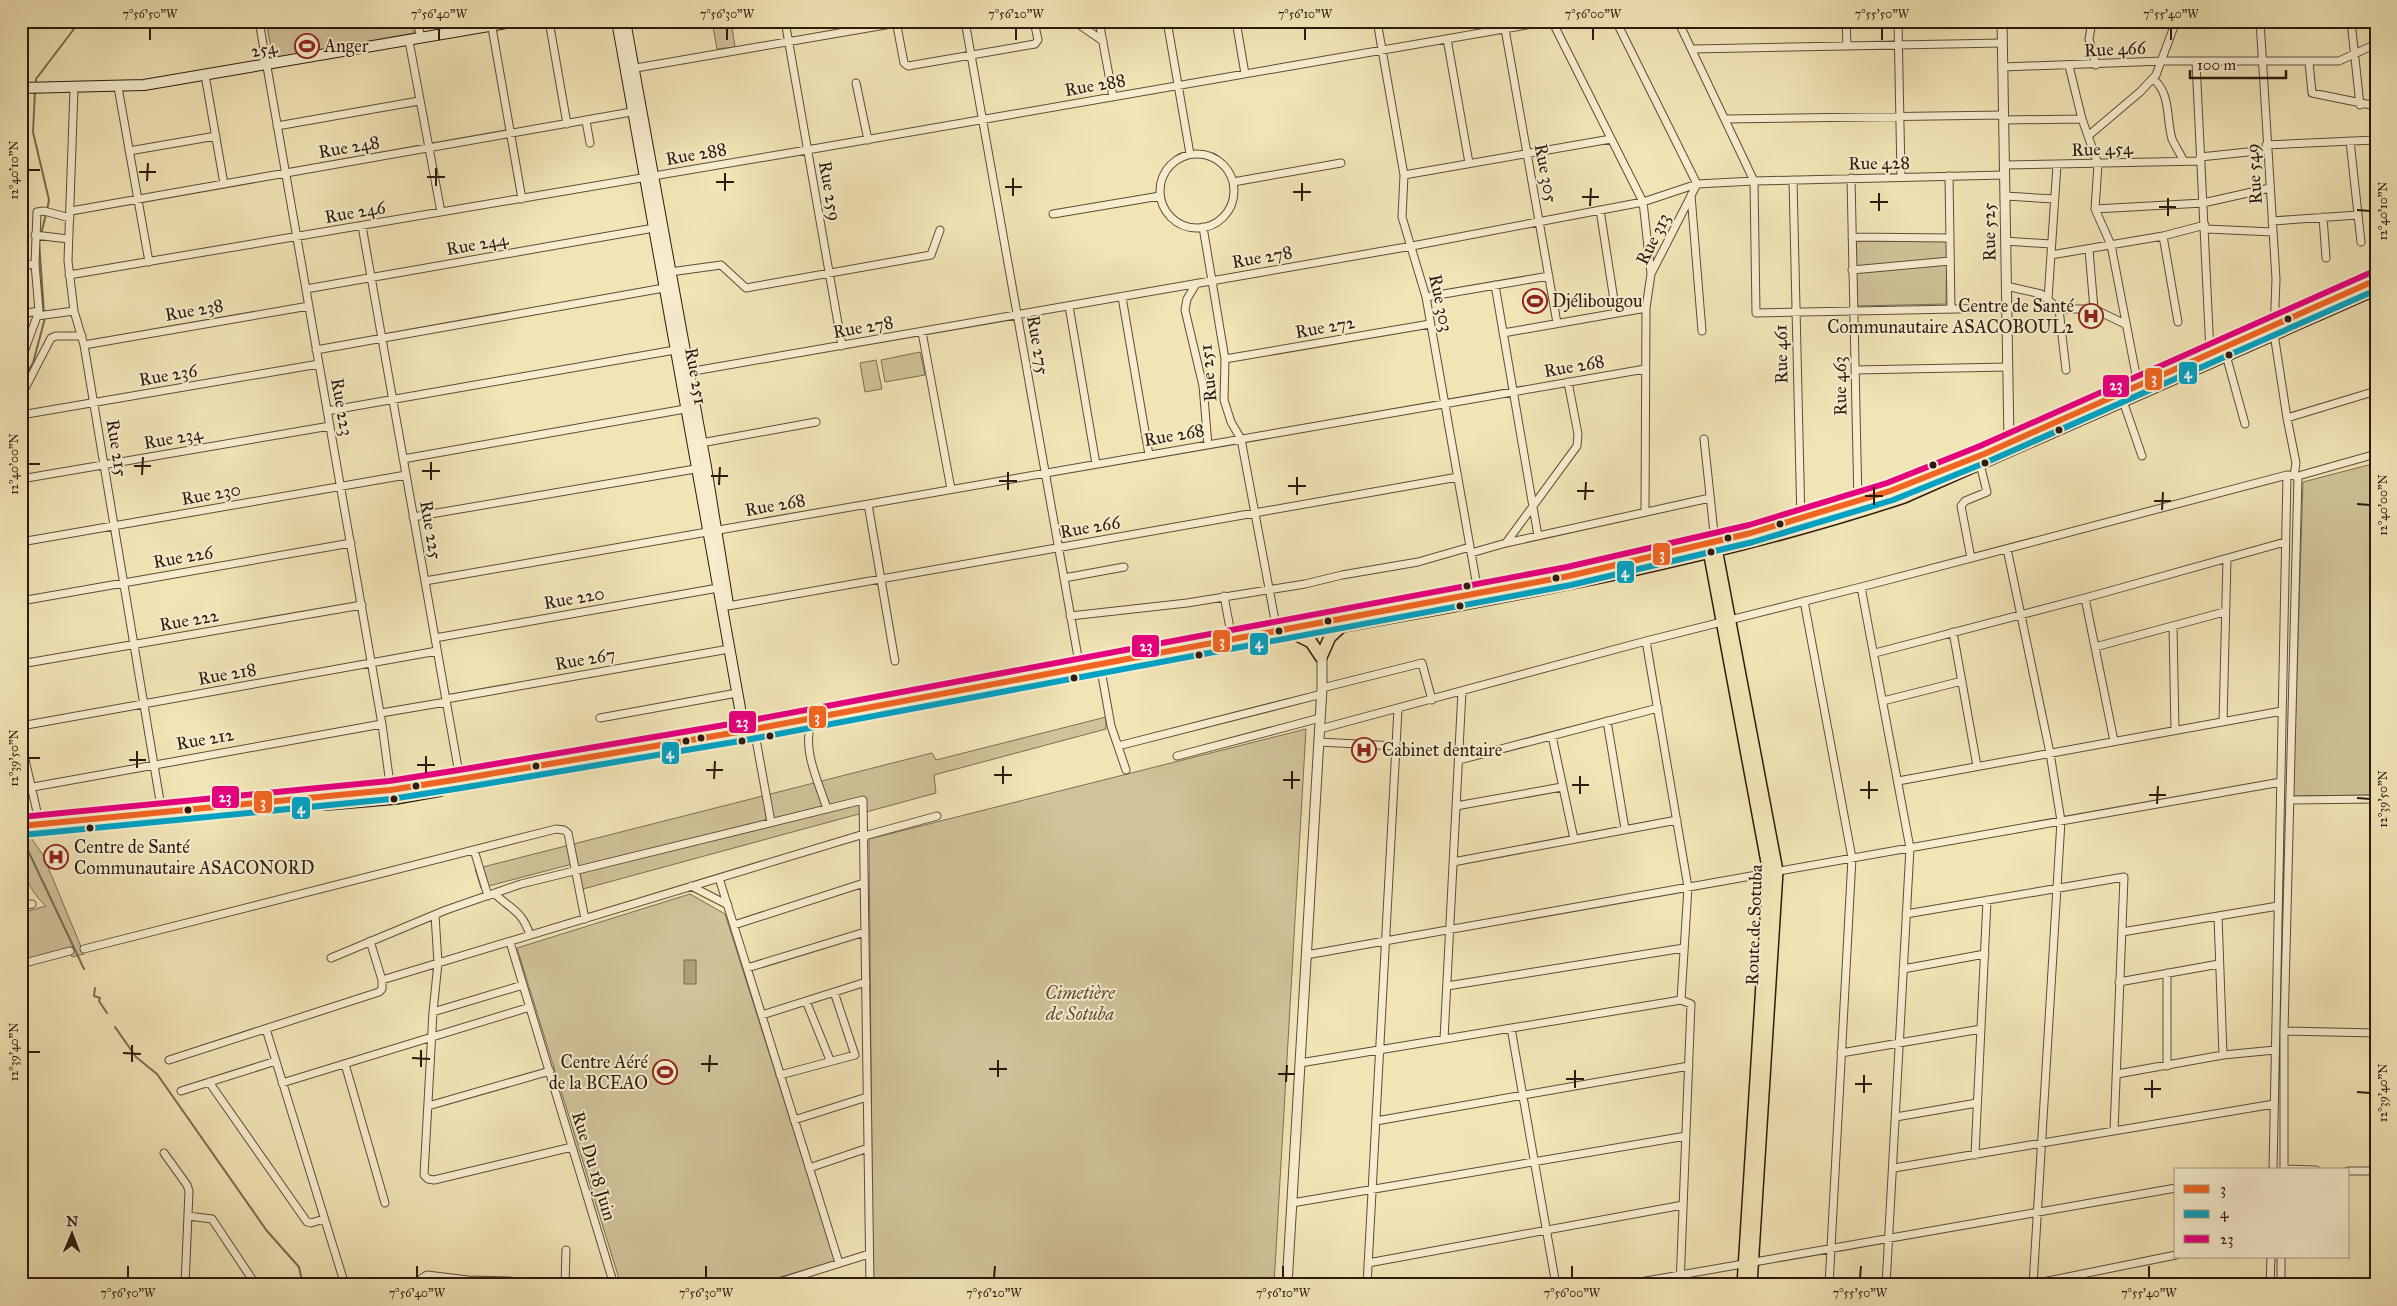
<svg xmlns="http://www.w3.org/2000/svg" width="2397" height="1306" font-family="'IM FELL Great Primer',serif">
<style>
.green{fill:#d0c299;stroke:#7e6e54}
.water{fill:#ae9f7d;stroke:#7a6a51}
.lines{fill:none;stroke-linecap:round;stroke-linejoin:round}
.stream{stroke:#7a6a51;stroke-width:2}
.minor-casing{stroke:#5e4c38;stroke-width:9}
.tertiary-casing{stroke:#5e4c38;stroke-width:11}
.secondary-casing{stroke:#2d1a0f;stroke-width:12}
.primary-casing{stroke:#2d1a0f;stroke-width:14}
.minor{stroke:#f6edcf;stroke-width:7}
.tertiary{stroke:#f6edcf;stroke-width:9}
.secondary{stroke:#f6edcf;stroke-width:10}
.primary{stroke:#f1e4b5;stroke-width:11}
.bus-1-casing{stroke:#f6edcf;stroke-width:10}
.bus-2-casing{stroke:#f6edcf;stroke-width:10}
.bus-3-casing{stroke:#f6edcf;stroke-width:10}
.bus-1{stroke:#f26522;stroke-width:6}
.bus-2{stroke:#02a2c4;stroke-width:6}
.bus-3{stroke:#e5007d;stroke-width:6}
.ticks{fill:none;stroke:#2d1a0f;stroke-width:2}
.bus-dot{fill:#2d1a0f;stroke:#f6edcf;stroke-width:2}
.labels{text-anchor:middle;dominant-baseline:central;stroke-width:4;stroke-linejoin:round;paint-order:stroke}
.poi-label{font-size:18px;fill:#2d1a0f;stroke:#f6edcf;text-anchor:start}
.street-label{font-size:18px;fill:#2d1a0f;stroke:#f6edcf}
.park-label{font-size:18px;font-style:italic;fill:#5e4c38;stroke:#f6edcf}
.line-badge{stroke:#f6edcf;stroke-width:2}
.badge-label{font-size:14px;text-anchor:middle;font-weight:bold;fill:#fff}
.neatline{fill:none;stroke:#2d1a0f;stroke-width:2}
.ticks-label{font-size:12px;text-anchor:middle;fill:#2d1a0f}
</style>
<rect width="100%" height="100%" fill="#f1e4b5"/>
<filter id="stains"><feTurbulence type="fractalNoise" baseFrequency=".004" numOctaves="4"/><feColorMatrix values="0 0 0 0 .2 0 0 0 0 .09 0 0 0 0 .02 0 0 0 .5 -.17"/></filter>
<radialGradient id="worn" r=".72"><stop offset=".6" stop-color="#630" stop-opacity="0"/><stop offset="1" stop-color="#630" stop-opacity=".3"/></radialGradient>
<path class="green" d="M266,21H412L414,33L273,59Z
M712,21H731L735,47L717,49Z
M1853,241H1947L1946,304L1855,306Z
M920,352L925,375L885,382L881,360Z
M876,360L882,389L865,392L860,363Z
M2376,463V795L2293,796L2303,482Z
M1106,717V729L934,775L936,793L583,889L576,863L481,888L475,869L932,753L936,760Z
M1306,729L1274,1285H873L869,839Z
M29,835L43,855L84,954L72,957L68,949L21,961V913L46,906C24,886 21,864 21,836Z
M690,894L725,914L835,1261L753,1285H621L517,948Z"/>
<path class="water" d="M684,960H696V984H684Z"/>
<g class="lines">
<path class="stream" d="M36,84V79L80,21
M35,91L33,132L49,200L47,210
M41,234L46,214
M39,241L44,313
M21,382L33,363L45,318
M24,842L84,969
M95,988L94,996L100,998L99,1001L107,1013
M115,1027L136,1057L157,1074L267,1231L299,1267L303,1285"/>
<defs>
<path id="minor" d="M259,21L382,724L391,792
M417,21L421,38
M549,21L567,124
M785,21L842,346
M896,21L904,63L908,66L1035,44L1038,40L1034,21
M965,21L1081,674
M1074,21L1103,41
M1099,21L1113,97
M1167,21L1190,154
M1236,21L1245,74
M1377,21L1404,175L1402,217L1426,297L1478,592
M1552,21L1643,202L1651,274
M1616,21L1697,184L1651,274L1646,308L1645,512
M1678,21L1754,181L1756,313L2007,308
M1846,21L1847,46
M1898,21L1901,177
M2092,21L2089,39L2096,65
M2260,21L2276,279L2274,334L2287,418L2296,463L2294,476
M2351,21L2360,105
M491,22L522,199
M2002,25L2025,21
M1505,29L1557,323
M1447,39L1469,163
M409,41L441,212
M1693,49L2002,43
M2196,62L2210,352
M2309,62L2312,93L2376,106
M2069,66L2082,119L2098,164L2095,209L2111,245L2138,385
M2003,67L2163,61H2339L2376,44
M630,69L897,23
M205,75L224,184
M2153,79C2171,93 2166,118 2172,139C2175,146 2180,153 2183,160
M856,83L868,140
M118,87L149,262
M74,88L68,261L74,311L84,345L163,819
M1726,119L2003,115
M2004,120L2082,119
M586,121L590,143
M277,126L419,101
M2088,136L2140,92L2156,75L2176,21
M2350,141L2361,242
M2266,145L2376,140
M129,151L216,136
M1160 191a37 37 0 1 1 74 0a37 37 0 1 1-74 0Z
M2200,157L2267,150
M2004,165L2201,161
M1404,175L1611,139
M1949,176L1951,309
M1851,178L1858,503
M1793,180L1801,522
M1233,182L1341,163
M1691,195L1702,331
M2005,196L2054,199
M2095,209L2203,203L2270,188
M1600,210L1616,313
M71,211L637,111
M1053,214L1160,196
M2323,217L2326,258
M2272,221L2358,215
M362,226L460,779
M1203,227L1225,359L1224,400L1231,422L1241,439L1277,631
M2206,229L2273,232
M35,235L68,239
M2163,236L2178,322
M1852,237L1950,238
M2005,241L2051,244
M2089,250L2094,309
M2051,255L2163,236L2205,225
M21,266L35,264
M1852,270L1950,261
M670,272L721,265L746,288L931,255L940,230
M69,275L807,150L1550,21
M1196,284L1187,299L1185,310L1203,386L1208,445
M1495,285L1538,536
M2006,286L2041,294L2059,309H2094L2125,324
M306,289L654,228
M1122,297L1149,455
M1426,297L1549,276
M2048,299L2057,165
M1069,306L1096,464
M2059,309L2066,370
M21,314L39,311
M37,316L74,311
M922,332L951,489
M1503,333L1646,308
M84,345L309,306
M316,350L664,288
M2226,355L2245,424
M1225,359L1430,324
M21,360L39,311L35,264L37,212L44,211L70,218
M1855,370L2008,367
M688,372L1412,246L1643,202L1697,184L1754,181L2004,175
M21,396L51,338L56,336H82
M2123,401L2142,456
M327,411L675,350
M21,415L319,364
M2287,418L2376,391
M1704,439L1715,542
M701,443L816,422
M403,459L685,409
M21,479L330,426
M868,504L895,661
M413,517L701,468
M21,542L406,475
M1506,543L1710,498
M2007,549L2050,753L2061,821L2033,1285
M1471,553L1506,543L1577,446L1578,434L1568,382
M1971,558L1961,506L1965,501L1987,492L1980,464
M1064,578L1124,567
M425,581L1645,369
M1861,587L1910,848L1886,1285
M1224,596L1232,639
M2085,598L2114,741
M21,601L351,543
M1804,601L1852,858L1829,1285
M728,606L1458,477
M1070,616L1187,603L1305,584L1342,575L1418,562L1470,547
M2173,626L2175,730
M1953,632L1977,766
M435,638L718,588
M1646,641L1688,887L1681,1000L1691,1004L1680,1285
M2095,647L2224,612
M1875,653L2085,598L2285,542
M21,664L362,605
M1101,670L1111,726L1126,770
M1322,688L1422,663L1432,700
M446,699L729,649
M1883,701L1962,681
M381,713L446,702
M600,718L737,693
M1607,721L1625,829
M2223,722L2227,559
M811,724C802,750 819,783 827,809
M21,726L437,651
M1320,729L1646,641L1861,587L2287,475L2298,476L2376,454
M755,734L771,822
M1552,736L1574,839
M21,742L40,825
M1319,742L1396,746
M1118,746L1322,694
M1177,756L1320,718
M1459,760L1658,708
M1898,781L2282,711
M21,785L33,787L382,724
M2291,800L2376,799
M1456,806L1562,787
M864,836L937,816
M474,850L488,896
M1453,862L1677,820
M719,878L839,1263
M691,886L728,905
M495,894C513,911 522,911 530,935
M21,906L32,904
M1906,914L2124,877L2114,1131
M435,915L438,963L433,1012L424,1175L428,1179L434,1180L572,1147
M2218,916L2223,1055
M734,925L864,883
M2122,932L2278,906
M510,942L614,1285
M84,949L556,829L564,830L568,833L585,919
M1306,955L2281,782
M331,958L446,910L521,884L863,800L870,1285
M21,964L70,951
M747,968L865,932
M1903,969L1985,954
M2167,973V1066
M382,980L864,834
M2119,982L2219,964
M1447,986L1684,948
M806,1001L830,1060
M433,1012L523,985
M762,1015L866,982
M1511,1028L1556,1285
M266,1029L345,1285
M2284,1031L2376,1033
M1444,1039L1462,691
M1841,1053L1981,1029
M169,1060L379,992L382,989V980L370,941
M1300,1063L1681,1000
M345,1064L385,1203
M2117,1074L2223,1055L2275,1050
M780,1075L855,1055L834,992
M209,1082L307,1222L311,1223L324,1219
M282,1083L530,1007
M181,1091L276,1061
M428,1106L550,1071
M1896,1117L1977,1103
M794,1120L867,1097
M1376,1121L1689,1066
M164,1153L187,1185L189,1191L185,1285
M1975,1155L1987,900
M809,1168L868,1148
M1894,1168L2274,1104
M2284,1169L2316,1170
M2273,1170L2287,475
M2284,1170V1031L2298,476
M2348,1171H2376
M1292,1203L1686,1136
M188,1216L212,1219L256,1285
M1368,1263L1683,1205
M419,1285L422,1278L427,1275L468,1280L510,1281L516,1285
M565,1285L566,1250
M770,1285L869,1254
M1367,1285L1398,709
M1623,1285L2176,1188
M2028,1285L2176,1255
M2270,1285L2271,1257
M2281,1285V1257"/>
<path id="tertiary" d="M2002,21L2009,442L2011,448
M1287,1285L1322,688V651"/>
<path id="secondary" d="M617,21L745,736
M625,21L706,467L728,604
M21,88L144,85L519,21"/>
<path id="primary" d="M1715,543L1777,871L1751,1285
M1708,545L1769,873L1743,1285
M1310,632C1510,596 1711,561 1904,497L2376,289
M1297,635L1311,642L1321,657
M1321,657L1330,637L1342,626
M325,804L395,798L440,790
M21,826L390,790L460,779L744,731L1569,576C1666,554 1764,533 1859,502C1943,475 2025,436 2106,399C2196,359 2286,320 2376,280"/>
</defs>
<use href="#minor" class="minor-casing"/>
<use href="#tertiary" class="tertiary-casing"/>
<use href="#secondary" class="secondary-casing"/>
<use href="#primary" class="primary-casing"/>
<use href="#minor" class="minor"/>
<use href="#tertiary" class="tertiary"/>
<use href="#secondary" class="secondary"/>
<use href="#primary" class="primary"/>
<defs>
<path id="bus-1" d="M21,826L390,790L460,779L744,731L1569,576L1751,533L1890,491L1984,454L2376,280"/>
<path id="bus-2" d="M22,835L391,799L461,788L746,740L1571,585L1753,542L1893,500L1987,462L2376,290"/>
<path id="bus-3" d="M21,817L389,781L459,770L742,722L1567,567L1749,525L1887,483L1980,446L2372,272"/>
</defs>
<use href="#bus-1" class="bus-1-casing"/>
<use href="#bus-2" class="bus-2-casing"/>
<use href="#bus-3" class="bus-3-casing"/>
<use href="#bus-1" class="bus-1"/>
<use href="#bus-2" class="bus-2"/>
<use href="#bus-3" class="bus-3"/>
</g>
<path class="ticks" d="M150,40V28M439,40V28M727,40V28M1016,40V28M1305,40V28M1593,40V28M1882,40V28M2171,40V28M28,170H40M139,172H156M427,177H445M147,181L148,163M716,182H734M436,186V168M1005,187H1022M725,191V173M1293,192H1311M1013,196V178M1582,197H1599M1302,201V183M1870,202H1888M1590,206L1591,188M2159,207H2176M2357,210L2370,211M1879,211V193M2168,216V198M28,464H40M134,466H151M422,471H440M142,475L143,457M711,476H728M431,480V462M999,481H1017M719,485L720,467M1288,486H1306M1008,490V472M1577,491H1594M1297,495V477M1865,496H1883M1585,500L1586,482M2154,501H2171M2357,504L2370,505M1874,505V487M2162,510L2163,492M28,758H40M129,760H146M417,765H435M137,768V751M706,770H723M426,773V756M994,775H1012M714,779L715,761M1283,780H1300M1003,784V766M1572,785H1589M1292,789V771M1860,790H1878M1580,794V776M2149,795H2166M2357,798L2370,799M1869,799V781M2157,804L2158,786M28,1052H40M123,1053L141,1054M412,1058L430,1059M132,1062V1045M701,1064H718M421,1067V1050M989,1069H1007M709,1072L710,1055M1278,1074H1295M998,1077V1060M1566,1079H1584M1286,1082L1287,1065M1855,1084H1872M1575,1088V1070M2144,1089H2161M2357,1092L2370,1093M1864,1093V1075M2152,1098V1080M128,1278V1266M417,1278V1266M706,1278V1266M994,1278L995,1266M1283,1278V1266M1572,1278V1266M1860,1278L1861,1266M2149,1278V1266"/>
<defs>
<symbol id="stadium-ring" viewBox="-11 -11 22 22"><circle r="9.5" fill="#f6edcf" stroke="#8f2418" stroke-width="1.5"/><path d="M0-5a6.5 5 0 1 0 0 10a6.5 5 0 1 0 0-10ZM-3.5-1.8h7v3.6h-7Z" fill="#8f2418"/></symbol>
<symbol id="hospital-ring" viewBox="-11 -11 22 22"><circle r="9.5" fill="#f6edcf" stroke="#8f2418" stroke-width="1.5"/><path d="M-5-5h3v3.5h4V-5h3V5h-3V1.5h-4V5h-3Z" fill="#8f2418"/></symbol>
</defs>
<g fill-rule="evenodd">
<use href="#stadium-ring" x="293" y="32" width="28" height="28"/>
<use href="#stadium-ring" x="1521" y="287" width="28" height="28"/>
<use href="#hospital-ring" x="2077" y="302" width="28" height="28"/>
<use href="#hospital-ring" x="1350" y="736" width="28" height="28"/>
<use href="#hospital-ring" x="42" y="843" width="28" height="28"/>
<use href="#stadium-ring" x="651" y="1058" width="28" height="28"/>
</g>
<g class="bus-dot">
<circle cx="2288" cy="319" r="4.5"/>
<circle cx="2229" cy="355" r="4.5"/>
<circle cx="2059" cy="430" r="4.5"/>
<circle cx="1985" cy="463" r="4.5"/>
<circle cx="1933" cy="465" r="4.5"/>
<circle cx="1780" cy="524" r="4.5"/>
<circle cx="1728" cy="538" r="4.5"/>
<circle cx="1711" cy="552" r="4.5"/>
<circle cx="1556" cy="578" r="4.5"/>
<circle cx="1467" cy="586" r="4.5"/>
<circle cx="1460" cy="606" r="4.5"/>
<circle cx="1328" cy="621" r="4.5"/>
<circle cx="1279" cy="631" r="4.5"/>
<circle cx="1199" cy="655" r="4.5"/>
<circle cx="1074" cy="678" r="4.5"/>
<circle cx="770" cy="736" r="4.5"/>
<circle cx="701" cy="738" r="4.5"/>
<circle cx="686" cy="741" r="4.5"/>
<circle cx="742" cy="741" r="4.5"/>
<circle cx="536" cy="766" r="4.5"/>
<circle cx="416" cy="786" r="4.5"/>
<circle cx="394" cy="799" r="4.5"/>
<circle cx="188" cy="810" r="4.5"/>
<circle cx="90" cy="828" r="4.5"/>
</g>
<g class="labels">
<g class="poi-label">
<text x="324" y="46">Anger</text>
<text x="1552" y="301">Djélibougou</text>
<text x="2074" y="306" text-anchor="end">Centre de Santé<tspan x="2074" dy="21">Communautaire ASACOBOUL2</tspan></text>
<text x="1382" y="750">Cabinet dentaire</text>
<text x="74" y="847">Centre de Santé<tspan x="74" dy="21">Communautaire ASACONORD</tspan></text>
<text x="648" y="1062" text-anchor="end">Centre Aéré<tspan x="648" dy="21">de la BCEAO</tspan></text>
</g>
<g class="street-label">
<text transform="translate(264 49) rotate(-10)">254</text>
<text transform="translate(2115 49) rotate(-3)">Rue 466</text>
<text transform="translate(1095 85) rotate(-10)">Rue 288</text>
<text transform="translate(349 147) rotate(-10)">Rue 248</text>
<text transform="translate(2102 149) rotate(-2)">Rue 454</text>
<text transform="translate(696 154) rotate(-10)">Rue 288</text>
<text transform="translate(1879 163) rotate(-1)">Rue 428</text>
<text transform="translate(1546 173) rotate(79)">Rue 305</text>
<text transform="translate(2254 174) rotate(-94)">Rue 549</text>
<text transform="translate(830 191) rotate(80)">Rue 259</text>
<text transform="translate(355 212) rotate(-10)">Rue 246</text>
<text transform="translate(1989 232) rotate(-91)">Rue 525</text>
<text transform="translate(1653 239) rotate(-64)">Rue 313</text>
<text transform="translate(477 244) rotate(-10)">Rue 244</text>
<text transform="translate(1262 257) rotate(-10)">Rue 278</text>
<text transform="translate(1441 303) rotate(78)">Rue 303</text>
<text transform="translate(194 310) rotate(-10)">Rue 238</text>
<text transform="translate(863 327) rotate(-10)">Rue 278</text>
<text transform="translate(1325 327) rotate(-10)">Rue 272</text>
<text transform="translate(1038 345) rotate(80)">Rue 275</text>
<text transform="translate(1781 354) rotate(-91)">Rue 461</text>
<text transform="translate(1574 366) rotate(-10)">Rue 268</text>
<text transform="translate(1208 373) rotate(-95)">Rue 251</text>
<text transform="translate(168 375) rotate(-10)">Rue 236</text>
<text transform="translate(696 376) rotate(80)">Rue 251</text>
<text transform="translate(1840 386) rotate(-91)">Rue 463</text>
<text transform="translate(342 407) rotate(80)">Rue 223</text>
<text transform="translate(1174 435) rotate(-10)">Rue 268</text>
<text transform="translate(173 438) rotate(-10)">Rue 234</text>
<text transform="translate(117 448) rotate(81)">Rue 215</text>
<text transform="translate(211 494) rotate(-10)">Rue 230</text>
<text transform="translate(775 505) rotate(-10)">Rue 268</text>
<text transform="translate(1090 527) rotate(-10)">Rue 266</text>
<text transform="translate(431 530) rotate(80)">Rue 225</text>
<text transform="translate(183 557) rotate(-10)">Rue 226</text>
<text transform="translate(574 598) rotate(-10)">Rue 220</text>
<text transform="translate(189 620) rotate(-10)">Rue 222</text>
<text transform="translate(585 659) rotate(-10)">Rue 267</text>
<text transform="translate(227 674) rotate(-10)">Rue 218</text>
<text transform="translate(205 739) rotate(-10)">Rue 212</text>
<text transform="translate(1754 925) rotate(-88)">Route de Sotuba</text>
<text transform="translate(594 1166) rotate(73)">Rue Du 18 Juin</text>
</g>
<g class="park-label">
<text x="1080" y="993">Cimetière<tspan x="1080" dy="21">de Sotuba</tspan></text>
</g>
</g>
<g class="line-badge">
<rect x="2178" y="361" width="20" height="24" rx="5" fill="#02a2c4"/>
<rect x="2144" y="367" width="19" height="24" rx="5" fill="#f26522"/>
<rect x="2102" y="374" width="28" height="24" rx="5" fill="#e5007d"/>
<rect x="1652" y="542" width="19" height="24" rx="5" fill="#f26522"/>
<rect x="1616" y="560" width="19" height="24" rx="5" fill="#02a2c4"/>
<rect x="1212" y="629" width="19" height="24" rx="5" fill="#f26522"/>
<rect x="1249" y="632" width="20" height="24" rx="5" fill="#02a2c4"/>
<rect x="1131" y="634" width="29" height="24" rx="5" fill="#e5007d"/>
<rect x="808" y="705" width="19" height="24" rx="5" fill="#f26522"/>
<rect x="728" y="710" width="29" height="24" rx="5" fill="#e5007d"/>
<rect x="661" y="741" width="19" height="24" rx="5" fill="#02a2c4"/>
<rect x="211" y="785" width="29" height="24" rx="5" fill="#e5007d"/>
<rect x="253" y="790" width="20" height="24" rx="5" fill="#f26522"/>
<rect x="291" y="796" width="20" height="24" rx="5" fill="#02a2c4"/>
</g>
<g class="badge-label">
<text x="2188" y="378">4</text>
<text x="2154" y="383">3</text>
<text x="2116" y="390">23</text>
<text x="1662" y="559">3</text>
<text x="1625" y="577">4</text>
<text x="1222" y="646">3</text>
<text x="1259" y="648">4</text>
<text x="1146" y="651">23</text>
<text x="817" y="722">3</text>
<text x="742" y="727">23</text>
<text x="670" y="758">4</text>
<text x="225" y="802">23</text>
<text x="263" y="807">3</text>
<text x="301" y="813">4</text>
</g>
<rect width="2397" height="1306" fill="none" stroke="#f1e4b5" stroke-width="55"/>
<rect x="2174" y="1168" width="175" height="90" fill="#f6edcf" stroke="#a69982"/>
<rect x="2184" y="1185" width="25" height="8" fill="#f26522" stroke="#a69982"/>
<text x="2220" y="1194" font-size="15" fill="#2d1a0f">3</text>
<rect x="2184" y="1210" width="25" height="8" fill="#02a2c4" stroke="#a69982"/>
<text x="2220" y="1218" font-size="15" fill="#2d1a0f">4</text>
<rect x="2184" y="1235" width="25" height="8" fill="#e5007d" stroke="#a69982"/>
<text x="2220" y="1244" font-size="15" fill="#2d1a0f">23</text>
<g transform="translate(72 1234) rotate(1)" stroke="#f6edcf" stroke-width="4" paint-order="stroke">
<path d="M0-4L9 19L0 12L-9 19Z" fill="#2d1a0f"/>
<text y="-8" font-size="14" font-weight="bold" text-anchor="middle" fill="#2d1a0f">N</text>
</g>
<path d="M2190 70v8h96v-8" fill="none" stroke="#2d1a0f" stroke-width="2.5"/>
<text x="2197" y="70" font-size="15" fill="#2d1a0f" stroke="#f6edcf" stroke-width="4" paint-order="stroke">100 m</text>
<rect x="28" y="28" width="2342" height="1250" class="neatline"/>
<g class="ticks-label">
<text x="150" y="18">7°56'50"W</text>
<text x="439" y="18">7°56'40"W</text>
<text x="727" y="18">7°56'30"W</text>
<text x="1016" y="18">7°56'20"W</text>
<text x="1305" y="18">7°56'10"W</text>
<text x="1593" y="18">7°56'00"W</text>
<text x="1882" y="18">7°55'50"W</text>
<text x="2171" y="18">7°55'40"W</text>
<text transform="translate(14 170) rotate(-90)" y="4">12°40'10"N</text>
<text transform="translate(2383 211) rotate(-90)" y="4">12°40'10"N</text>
<text transform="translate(14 464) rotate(-90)" y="4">12°40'00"N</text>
<text transform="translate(2383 505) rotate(-90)" y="4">12°40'00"N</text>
<text transform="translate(14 758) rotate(-90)" y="4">12°39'50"N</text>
<text transform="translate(2383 799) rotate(-90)" y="4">12°39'50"N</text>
<text transform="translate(14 1052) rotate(-90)" y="4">12°39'40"N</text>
<text transform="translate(2383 1093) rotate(-90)" y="4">12°39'40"N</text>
<text x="128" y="1297">7°56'50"W</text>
<text x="417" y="1297">7°56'40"W</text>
<text x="706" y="1297">7°56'30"W</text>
<text x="994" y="1297">7°56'20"W</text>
<text x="1283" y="1297">7°56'10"W</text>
<text x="1572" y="1297">7°56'00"W</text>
<text x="1860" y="1297">7°55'50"W</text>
<text x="2149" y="1297">7°55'40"W</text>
</g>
<rect width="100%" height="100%" filter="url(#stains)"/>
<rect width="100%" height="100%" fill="url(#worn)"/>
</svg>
